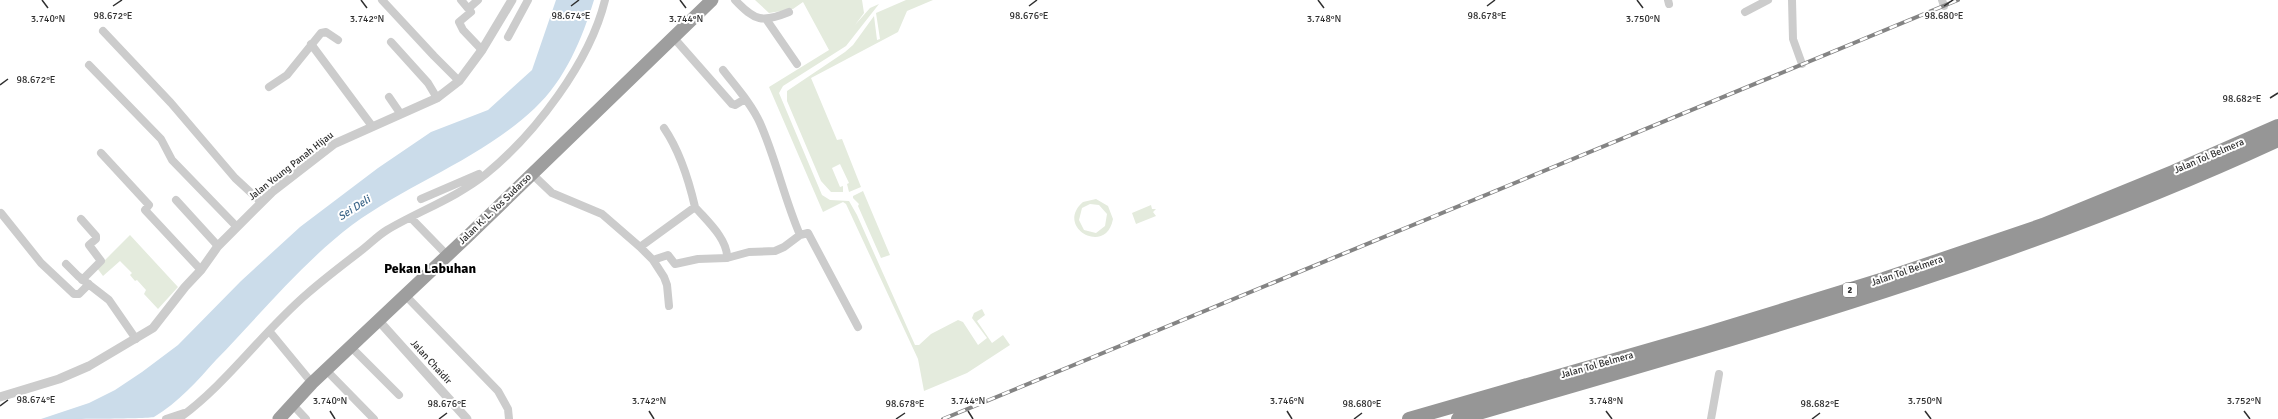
<svg xmlns="http://www.w3.org/2000/svg" width="2278" height="419" font-family="Signika,sans-serif">
<style>
.green{fill:#e4ebdd;fill-rule:evenodd}
.water{fill:#cbdcea}
.lines{fill:none;stroke-linecap:round;stroke-linejoin:round}
.minor{stroke:#ccc;stroke-width:8}
.tertiary{stroke:#ccc;stroke-width:9}
.trunk{stroke:#9e9e9e;stroke-width:13}
.motorway{stroke:#969696;stroke-width:14}
.rail-casing{stroke:#848484;stroke-width:4}
.rail{stroke:#fff;stroke-width:2.5;stroke-dasharray:8;stroke-linecap:butt}
.ticks{fill:none;stroke:#2f2f2f;stroke-width:1.5}
.labels{text-anchor:middle;dominant-baseline:central;stroke-width:4;stroke-linejoin:round;paint-order:stroke}
.shield{fill:#fff;stroke:#6d6d6d;stroke-width:1}
.shield-label{font-size:9px;font-weight:bold;fill:#2f2f2f}
.street-label{font-size:10px;fill:#2f2f2f;stroke:#fff}
.water-label{font-size:11px;font-style:italic;fill:#416a8c;stroke:#fff}
.district-label{font-size:14px;font-weight:bold;fill:#000;stroke:#fff}
.ticks-label{font-size:10px;text-anchor:middle;fill:#2f2f2f;stroke:#fff;stroke-width:4;stroke-linejoin:round;paint-order:stroke}
</style>
<rect width="100%" height="100%" fill="#fff"/>
<path class="green" d="M755,0H862L864,13L855,25L870,8L879,4L846,46L783,86L779,93L822,195L830,200L849,201L857,215L915,345H919L931,334L958,320L963,322L978,345L987,338L972,318L974,313L982,309L985,315L977,321L992,343L1003,335L1010,345L967,373L924,391L918,359L846,204L843,202L823,212L769,87L829,50L803,2L793,9L769,13Z
M906,0H933L907,11L898,32L811,78L837,140L842,139L861,187L849,192L847,184L849,183L840,164L832,168L840,187L843,186V192H831L821,181L787,101V91L845,52L853,45L874,16L877,40L880,39L876,13Z
M863,191L890,255L881,258L858,206L859,204L853,198V196Z
M1096,199L1108,206L1113,219C1106,257 1054,227 1083,202ZM1090,204L1099,205L1107,214L1105,226L1096,233L1084,230L1079,220L1082,208Z
M1151,205L1152,209H1156L1153,212L1156,216L1136,224L1132,213Z
M130,235L178,287L158,309L144,294L146,290L137,280L135,281L130,275L132,273L120,261L103,276L97,268Z"/>
<path class="water" d="M556,0H594C582,39 565,80 535,108C481,159 411,182 352,225C302,263 260,315 216,360C198,380 178,403 154,417C147,419 56,419 41,419L89,403L115,390L142,372L178,345L241,281L300,227L378,168L431,132L488,110L532,70Z"/>
<g class="lines">
<path class="minor" d="M382,0L434,56L459,81
M461,0L471,12L459,22L463,30L482,50
M735,0C755,21 762,23 789,12
M1668,0L1669,4
M1792,0L1793,39L1802,64
M1942,0L1944,6
M469,8L478,0
M1745,12L1768,0
M766,19L797,64
M103,31L171,103L235,178L261,202
M508,37L528,0
M673,37L732,104L735,105L745,99
M391,42L428,83L437,98
M311,44L372,126
M89,65L161,139L172,160L236,226
M723,70C736,87 751,103 760,123C776,159 784,198 800,235
M269,87L287,75L321,33L326,32L338,40
M389,97L400,113
M664,128C679,150 689,181 695,207
M101,153L149,205L145,210L201,270
M532,174L552,193L602,214L640,247L653,260L664,277L667,285L669,306
M421,199L479,174
M176,200L218,246
M1,213L41,263L74,294H79L89,284
M411,218L447,255
M81,219L96,236V239L89,245L101,261L82,280
M640,247L695,207C706,220 728,239 727,258
M653,260L668,255L675,264L698,259L727,258L749,252L775,251L784,247L800,235L808,233L858,327
M66,264L78,276L109,300L136,339
M405,295L498,391L508,409L509,419
M270,332L312,383
M351,347L399,395
M326,370L374,419
M292,404L306,419
M166,419L184,413
M178,419C227,384 262,332 308,293C324,279 341,266 358,253C368,246 377,236 387,230C419,211 456,198 486,174C535,134 590,62 605,0
M1711,419L1719,374"/>
<path class="tertiary" d="M379,321L467,419
M0,397L59,379L89,366L153,328L185,287L201,270L218,246L272,192L334,144L437,98L459,81L482,50L512,0"/>
<path class="trunk" d="M279,419L312,383L468,236L712,0"/>
<path class="motorway" d="M1409,419L1705,334L1884,279L2043,225L2173,172L2278,126
M1458,419C1735,338 2015,262 2278,140"/>
<defs>
<path id="rail" d="M943,419L1958,0"/>
</defs>
<use href="#rail" class="rail-casing"/>
<use href="#rail" class="rail"/>
</g>
<path class="ticks" d="M42,0L48,8M361,0L367,8M680,0L686,8M1318,0L1324,8M1637,0L1643,8M113,6L122,0M571,6L579,0M1029,6L1037,0M1487,6L1495,0M1944,6L1953,0M0,85L8,79M2270,98L2278,93M0,406L8,400M330,411L335,419M649,411L654,419M968,411L973,419M1287,411L1292,419M1606,411L1612,419M1925,411L1931,419M2244,411L2250,419M439,419L447,413M896,419L905,413M1354,419L1362,413M1812,419L1820,413"/>
<g class="labels">
<rect class="shield" x="1843" y="283" width="14" height="14" rx="3"/>
<g class="shield-label">
<text x="1850" y="290">2</text>
</g>
<g class="street-label">
<text transform="translate(2209 156) rotate(-23)">Jalan Tol Belmera</text>
<text transform="translate(291 166) rotate(-38)">Jalan Young Panah Hijau</text>
<text transform="translate(495 209) rotate(-44)">Jalan K. L. Yos Sudarso</text>
<text transform="translate(1907 271) rotate(-19)">Jalan Tol Belmera</text>
<text transform="translate(431 362) rotate(48)">Jalan Chaidir</text>
<text transform="translate(1597 365) rotate(-16)">Jalan Tol Belmera</text>
</g>
<g class="water-label">
<text transform="translate(354 208) rotate(-33)">Sei Deli</text>
</g>
<g class="district-label">
<text x="430" y="268">Pekan Labuhan</text>
</g>
</g>
<g class="ticks-label">
<text x="1487" y="19">98.678°E</text>
<text x="1944" y="19">98.680°E</text>
<text x="113" y="19">98.672°E</text>
<text x="571" y="19">98.674°E</text>
<text x="1029" y="19">98.676°E</text>
<text x="48" y="22">3.740°N</text>
<text x="367" y="22">3.742°N</text>
<text x="686" y="22">3.744°N</text>
<text x="1324" y="22">3.748°N</text>
<text x="1643" y="22">3.750°N</text>
<text x="36" y="83">98.672°E</text>
<text x="2242" y="102">98.682°E</text>
<text x="36" y="403">98.674°E</text>
<text x="330" y="404">3.740°N</text>
<text x="649" y="404">3.742°N</text>
<text x="968" y="404">3.744°N</text>
<text x="1287" y="404">3.746°N</text>
<text x="1606" y="404">3.748°N</text>
<text x="1925" y="404">3.750°N</text>
<text x="2244" y="404">3.752°N</text>
<text x="447" y="407">98.676°E</text>
<text x="905" y="407">98.678°E</text>
<text x="1362" y="407">98.680°E</text>
<text x="1820" y="407">98.682°E</text>
</g>
</svg>
